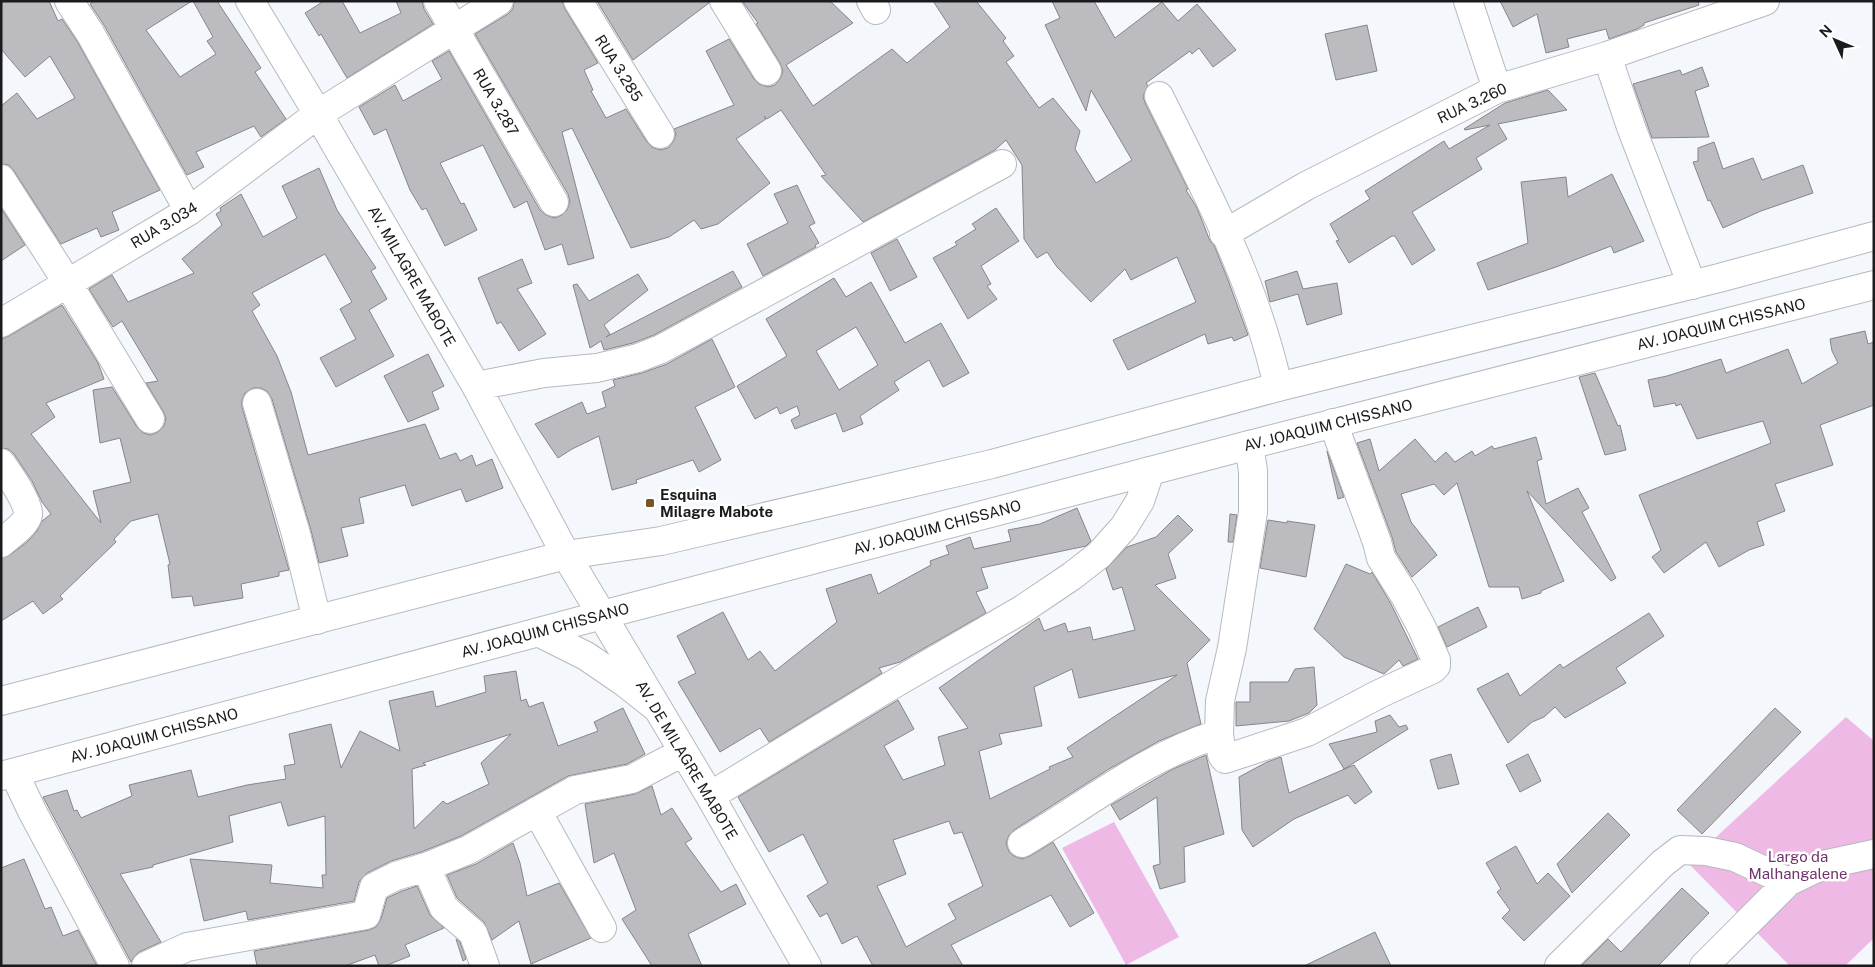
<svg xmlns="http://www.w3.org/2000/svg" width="1875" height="967" font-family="'Public Sans',sans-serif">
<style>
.green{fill:#efb9e6}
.building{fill:#bcbbc0;stroke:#86858a;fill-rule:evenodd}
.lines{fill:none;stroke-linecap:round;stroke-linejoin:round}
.minor-casing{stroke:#b6b9be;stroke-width:30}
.major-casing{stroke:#b6b9be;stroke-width:30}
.minor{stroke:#fff;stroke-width:28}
.major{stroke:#fff;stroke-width:28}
.poi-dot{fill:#75562b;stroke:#fff;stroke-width:2}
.labels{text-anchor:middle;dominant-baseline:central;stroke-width:5;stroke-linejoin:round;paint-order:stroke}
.street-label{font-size:15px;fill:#1a1b1d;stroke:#fff}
.poi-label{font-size:15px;font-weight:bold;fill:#1a1b1d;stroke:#fff;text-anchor:start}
.park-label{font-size:15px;fill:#73336b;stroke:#fff}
</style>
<rect width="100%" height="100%" fill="#f4f7fc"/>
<path class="green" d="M1846,717L1874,741V938L1845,966H1790L1688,863Z
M1114,822L1179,937L1126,965L1062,848Z"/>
<path class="building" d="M1,1H49L58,21L62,19L77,41L160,190L112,212L119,230L101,237L97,228L61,244L14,171L9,165L1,164V106L17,93L37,119L75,98L50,56L25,77L1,49Z
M94,1H192L146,30L180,77L216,54L207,41L213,37L193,1H217L261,68L255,72L286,119L261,137L254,126L196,152L204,167L187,175L104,25L90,4Z
M324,1H342L360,33L401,13L396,1H422L424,9L433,24L347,78L321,34L319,36L305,13Z
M514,1H562L565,9L598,63L584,70L593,90L591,91L606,118L626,109L647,142L652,147L660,150L668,148L673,142L676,134L674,129L734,105L706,51L729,39L754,79L759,84L768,87L775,85L780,79L783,71L780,63L756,24L758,23L742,1H830L853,23L786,65L813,106L892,49L907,63L950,27L933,1H976L1006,38L1003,41L1014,56L1006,62L1039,108L1053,98L1080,131L1075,149L1096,183L1132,160L1091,90L1086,111L1045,25L1060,18L1052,1H1094L1115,38L1162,2L1178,21L1197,4L1236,50L1213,67L1199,48L1192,54L1190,51L1146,83L1148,86L1143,96L1145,103L1188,189L1186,190L1197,208L1210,241L1214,245L1228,280L1248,335L1234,341L1232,337L1208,344L1205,334L1128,370L1113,340L1196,302L1177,257L1131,280L1125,269L1091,302L1057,267L1047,252L1037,258L1024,239L1022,165L1006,140L995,150L863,222L821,176L826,175L781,110L767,119L764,116L766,119L736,139L770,183L718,224L701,229L694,220L669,237L631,248L572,128L562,132L594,258L568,265L562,244L545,250L527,201L514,208L483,145L440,163L461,204L464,203L477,230L445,246L426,208L422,210L410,190L386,129L374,135L359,107L395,85L403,101L442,79L432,61L449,51L540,210L546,215L554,218L562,215L567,210L570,202L568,194L475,34L508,14L513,9Z
M597,1H708L709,3L633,60Z
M1500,1H1698L1699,5L1644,23V25L1637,29L1609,39L1606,29L1567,39L1569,47L1546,53L1537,14L1513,27Z
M1367,25L1377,71L1336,80L1325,34Z
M1702,67L1709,86L1695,91L1709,137L1652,138L1633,84L1680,70L1682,75Z
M1548,90L1567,110L1498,124L1507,139L1476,158L1482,169L1412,212L1435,250L1412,265L1395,236H1392L1349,263L1336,241L1339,240L1330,224L1370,199L1365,191L1444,141L1449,149L1490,125L1465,130L1464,129L1505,103Z
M1714,142L1723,169L1753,158L1762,180L1803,165L1813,193L1761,211L1723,228L1710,200L1708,201L1693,162L1698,161V148Z
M319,168L337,210L376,268L371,271L387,299L369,310L394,356L336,387L320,358L356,339L340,309L352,302L325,254L252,293L260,305L252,311L277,356L291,392L308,455L425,424L440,459L456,453L460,461L472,455L476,466L492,459L503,488L466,502L461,489L412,506L405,485L359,498L364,523L341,528L348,556L319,563L311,530L272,399L267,391L261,388H253L245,393L242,400V407L289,570L279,572V576L241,584L243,598L194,606L192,596L172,598L168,565L170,564L158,514L131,521L114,539L116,542L60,596L63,599L43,614L33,601L1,621V558L10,555L27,542L37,531L42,521L51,514L42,502L32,481L14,454L8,449L1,448V339L9,336L62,305L98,363L104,379L46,403L55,417L31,434L101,523L93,491L131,482L120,438L100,443L93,390L112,387L137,427L143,433L151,435L158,432L164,426L166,418L163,411L146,383L158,381L122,321L113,327L89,289L112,275L128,302L194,273L182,259L222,225L216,214L221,211L220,208L241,194L263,237L297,218L282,186Z
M1612,174L1644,241L1614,253L1611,246L1556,267L1488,290L1477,263L1528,243L1521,182L1566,177L1568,197Z
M797,185L815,223L809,226L819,243L815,245L816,247L763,276L747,244L788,223L774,194Z
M1,208L25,245L1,261Z
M996,208L1019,241L981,266L991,284L987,286L997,299L968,319L933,258L957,245L955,242L976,229L972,224Z
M897,239L917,277L890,291L871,253Z
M522,259L532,283L517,289L546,334L519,351L501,322L497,324L478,278Z
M733,271L742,287L654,335L633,343L604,350L601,341L590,348L573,285L577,284L589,301L638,274L648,290L604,325L610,334L606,337Z
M1297,271L1303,289L1337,283L1342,314L1307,325L1298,294L1270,302L1265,281Z
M834,278L846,297L871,282L905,343L941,323L969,373L943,387L929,360L894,382L899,390L860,416L863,424L843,432L836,413L795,429L791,420L800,415L797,406L780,414L777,407L755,419L737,386L787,356L766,319ZM856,327L878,365L839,390L816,351Z
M1865,331L1868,344L1874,342V405L1820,425L1833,465L1775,484L1785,511L1757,522L1764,545L1749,550L1719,567L1706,542L1664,573L1652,557L1661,550L1639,495L1771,443L1763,421L1697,439L1681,404L1676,406L1675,403L1654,407L1648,380L1667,376L1721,359L1726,373L1788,349L1802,384L1838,363L1832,351L1830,339Z
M712,339L735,387L695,407L721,460L699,472L693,460L636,480L637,483L612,490L599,436L572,449L558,458L535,424L582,402L587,414L606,407L602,392L615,386L613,380L642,373L667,364Z
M428,354L444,386L432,392L439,409L408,422L384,376Z
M1595,373L1618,426L1620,425L1626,450L1605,455L1579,377Z
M1536,437L1542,459L1537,461L1546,504L1578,488L1589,508L1582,512L1616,578L1611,581L1527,491L1564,581L1541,591V593L1522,599L1519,587H1489L1457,483L1444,495L1434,484L1401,494L1411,522L1437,555L1412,577L1396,552L1392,537L1357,443L1370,439L1379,471L1415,439L1435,462L1446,452L1455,462L1472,451L1475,456L1492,446L1494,449Z
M1327,451L1344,497L1338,499Z
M1077,508L1091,541L1086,546L981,568L988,588L976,592L986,613L900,662L879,668L882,673L769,742L760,728L720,752L678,682L696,673L677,636L723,612L748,660L760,651L775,671L837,622L826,589L871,574L878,594L931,565L930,561L949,554L946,546L970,537L974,549L1011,541L1008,530L1040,524Z
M1230,514L1237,515L1233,542H1228Z
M1178,515L1193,530L1168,554L1176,578L1155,585L1210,640L1187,663L1201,724L1159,741L1109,769L1014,830L1009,835L1006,843L1009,852L1014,856L1022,859L1030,856L1053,842L1094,913L1070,927L1051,895L951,945L963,966H873L857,936L842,944L827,913L820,917L807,896L828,883L803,834L769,852L738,797L898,700L914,729L884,746L903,780L945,765L938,737L968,728L939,688L1039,618L1044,631L1065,623L1068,632L1090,627L1093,640L1135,630L1122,587L1113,590L1106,569L1127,547L1156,537ZM1072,669L1079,698L1177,675L1067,748L1073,757L1049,767L1050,769L990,799L979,751L1002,744L999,734L1042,726L1034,687ZM949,821L954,834L962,832L983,886L948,904L956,919L906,947L877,886L906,874L893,840Z
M1268,520L1287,523V521L1315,525L1306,577L1260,568Z
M1346,564L1370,574L1372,572L1391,604L1418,659L1403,666L1399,660L1384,674L1344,657L1314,629Z
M1478,607L1487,627L1447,647L1438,627Z
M1649,613L1664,636L1616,668L1626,683L1565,718L1555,707L1544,717L1532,722L1508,743L1477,689L1508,673L1520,696L1560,664L1563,668Z
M1314,667L1317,705L1309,713L1289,721L1236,726V702H1250V682H1288L1295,669Z
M516,671L521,701L526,699L529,707L543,702L558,746L598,731L594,722L623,708L645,754L627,764L568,776L461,836L421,852L391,861L367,873L359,882L354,901L248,920L246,911L204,921L190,859L272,865L270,883L323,888L322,875H326L325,816L288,826L281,802L229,816L233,842L153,865V867L120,874L161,942L139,952L134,957L131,962L43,797L67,790L74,811L77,810L81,818L132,796L129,785L191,770L198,797L247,785L286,779L284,766L295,764L289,734L331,724L341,768L360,731L400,751L389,701L433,691L436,707L486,692L484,676ZM511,734L481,763L489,784L447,804L443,801L414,829L412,769L426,765L423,763Z
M1775,708L1801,732L1702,834L1677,810Z
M1390,715L1399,727L1406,725L1408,729L1344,769L1329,744L1377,732L1375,721Z
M1451,754L1459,784L1438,789L1430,760Z
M1528,754L1541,781L1520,792L1506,765Z
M1206,755L1224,834L1184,847L1185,882L1160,889L1153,866L1160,864L1157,797L1120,820L1111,805L1173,769Z
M1281,757L1289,793L1354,765L1372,792L1355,804L1348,795L1294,819L1253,847L1242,830L1239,777L1267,762Z
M652,786L661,815L672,808L692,839L685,843L721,892L736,884L746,904L688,934L702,966H652L622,919L636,910L614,853L594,863L585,804L635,794Z
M1608,813L1630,835L1572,893L1557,864Z
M513,843L520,863L527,896L559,883L591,938L531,964L519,921L492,940L484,922L457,898L447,875L476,864Z
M1516,846L1537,884L1548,873L1570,896L1524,941L1502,918L1510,910L1497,892L1501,889L1486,863Z
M24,859L45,909L51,907L63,936L78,930L97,966H1V868Z
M417,886L430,915L444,928L405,945L410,956L385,966H379L375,955L345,966H257L254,951L369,930L376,927L381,919L387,898L402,891Z
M1682,888L1709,913L1658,966H1581L1608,939L1621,952Z
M1375,932L1391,966H1304Z
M456,939L460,942L466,959L463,961Z"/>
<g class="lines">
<defs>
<path id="minor" d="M69,1L90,33L189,211
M250,1L318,114L476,386L566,555L710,796L807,966
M438,1L554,202
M578,1L660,134
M724,1L767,71
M871,1L876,10
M1468,1L1497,89
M1607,56L1631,127L1692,285
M1159,96C1205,189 1256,284 1278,387
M1,179L67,282L150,419
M1224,234L1306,186L1497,89L1607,56L1765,1
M1,323L189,211L318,114L499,1
M476,386L544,373L597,368L638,358L661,349L1002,164
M257,403L296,534L317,620
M1249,445L1253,471V512L1232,648L1220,701L1219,734L1222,755L1225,759L1307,732L1379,694L1433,669L1436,666V660L1422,628L1405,596L1381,558L1377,542L1333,423
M1,463C8,473 30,504 28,515C27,524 8,537 1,543
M14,773L33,813L115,966
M710,796L892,685L1023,609L1072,576L1099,555L1124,527L1140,501L1150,471
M537,811L602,928
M1022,843C1087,805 1146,756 1219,734
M426,867L444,908L473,933L485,966
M146,966L187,947L366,915L374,887L396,876L426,867L468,850L575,790L632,779L683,752
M1559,966L1663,863L1680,850L1706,851L1735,857L1788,882
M1704,966L1788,882L1823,865L1874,854"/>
<path id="major" d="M538,632L586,656L624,682L657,708
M1,701L566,555L661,541L992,464L1278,387L1719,278L1874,236
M1,776L602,615L1249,445L1874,285"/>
</defs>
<use href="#minor" class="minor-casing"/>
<use href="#major" class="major-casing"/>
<use href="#minor" class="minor"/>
<use href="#major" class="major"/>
</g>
<rect class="poi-dot" x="645" y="498" width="10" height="10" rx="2.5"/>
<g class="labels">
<g class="street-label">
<text transform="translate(619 68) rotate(58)">RUA 3.285</text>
<text transform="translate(496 102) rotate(60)">RUA 3.287</text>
<text transform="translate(1472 103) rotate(-25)">RUA 3.260</text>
<text transform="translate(164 225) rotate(-31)">RUA 3.034</text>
<text transform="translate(412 276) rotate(60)">AV. MILAGRE MABOTE</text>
<text transform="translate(1721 324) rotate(-14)">AV. JOAQUIM CHISSANO</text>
<text transform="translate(1328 425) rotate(-14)">AV. JOAQUIM CHISSANO</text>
<text transform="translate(937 527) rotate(-15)">AV. JOAQUIM CHISSANO</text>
<text transform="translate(545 630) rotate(-15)">AV. JOAQUIM CHISSANO</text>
<text transform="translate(154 735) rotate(-15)">AV. JOAQUIM CHISSANO</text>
<text transform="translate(687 760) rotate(59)">AV. DE MILAGRE MABOTE</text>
</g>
<g class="poi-label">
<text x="660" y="494">Esquina<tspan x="660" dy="17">Milagre Mabote</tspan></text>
</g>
<g class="park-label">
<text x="1798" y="856">Largo da<tspan x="1798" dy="17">Malhangalene</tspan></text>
</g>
</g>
<rect width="1875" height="967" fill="none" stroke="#1a1b1d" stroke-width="5"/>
<g transform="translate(1835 40) rotate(314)" stroke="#ffffff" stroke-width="4" paint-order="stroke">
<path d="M0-4L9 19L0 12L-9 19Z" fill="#1a1b1d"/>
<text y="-8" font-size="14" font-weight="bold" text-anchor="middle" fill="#1a1b1d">N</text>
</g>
</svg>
